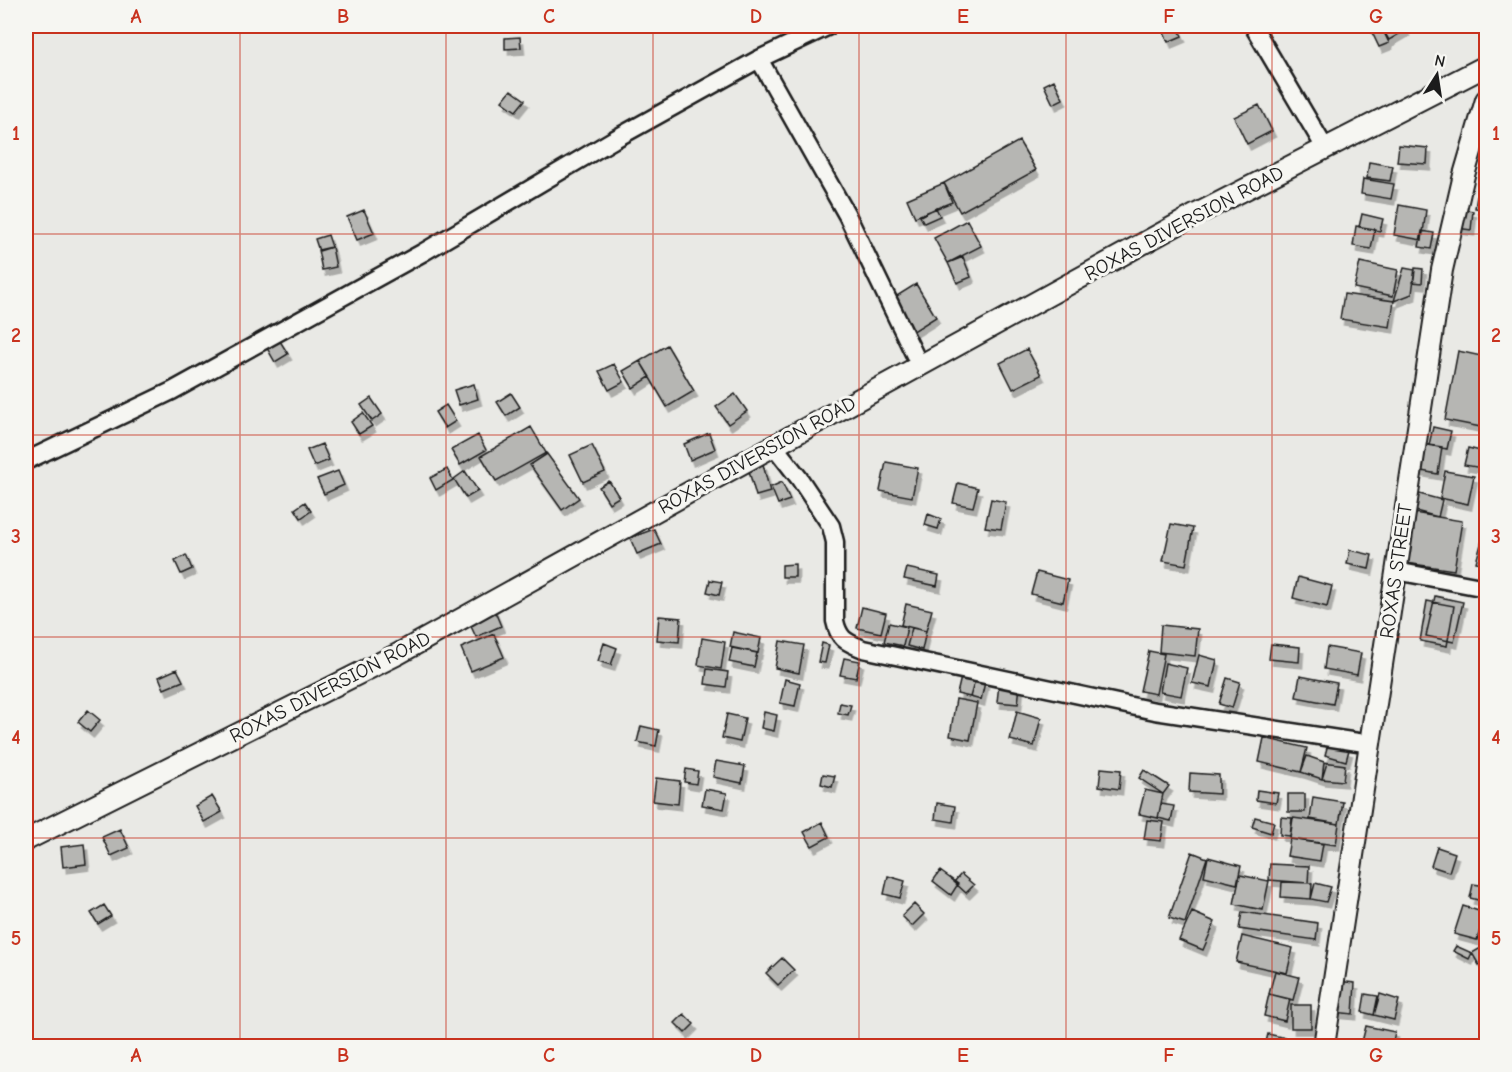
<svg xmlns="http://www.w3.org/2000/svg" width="1512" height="1072" font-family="'Comic Neue',sans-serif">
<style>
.building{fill:#b6b6b3;stroke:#1c1c1c;stroke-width:1.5;filter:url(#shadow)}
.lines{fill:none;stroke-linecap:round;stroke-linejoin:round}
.minor-casing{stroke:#1c1c1c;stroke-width:21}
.major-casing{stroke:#1c1c1c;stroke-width:24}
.minor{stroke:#f6f6f2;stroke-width:16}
.major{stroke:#f6f6f2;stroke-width:20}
.grid{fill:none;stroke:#c8321e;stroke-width:1.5;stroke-opacity:0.55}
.labels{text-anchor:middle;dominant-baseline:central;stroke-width:6;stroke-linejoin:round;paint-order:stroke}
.street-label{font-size:20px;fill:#1c1c1c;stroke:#f6f6f2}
.neatline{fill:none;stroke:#c8321e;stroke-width:2}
.grid-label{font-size:20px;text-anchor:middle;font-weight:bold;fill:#c8321e}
</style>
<defs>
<filter id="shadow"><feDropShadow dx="3.5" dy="6" stdDeviation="0" flood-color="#0004"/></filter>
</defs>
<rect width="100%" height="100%" fill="#e9e9e5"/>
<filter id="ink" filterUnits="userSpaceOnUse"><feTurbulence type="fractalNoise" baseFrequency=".0167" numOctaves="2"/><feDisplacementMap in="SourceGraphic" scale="12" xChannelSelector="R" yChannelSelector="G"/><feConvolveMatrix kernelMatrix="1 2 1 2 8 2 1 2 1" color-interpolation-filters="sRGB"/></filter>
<g filter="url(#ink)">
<path class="building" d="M1161,26H1177L1182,36L1168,42Z
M1369,26H1381L1389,43L1379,47Z
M1381,26H1403L1406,30L1389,40Z
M520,37L521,48L505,49V38Z
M1054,80L1063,99L1053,104L1044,85Z
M511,90L525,100L516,111L502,101Z
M1259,105L1272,131L1247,144L1234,117Z
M1019,141L1036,170L960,212L944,183Z
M1399,145L1428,148L1427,164L1397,162Z
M1369,162L1393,166L1390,181L1367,178Z
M1363,179L1394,184L1391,199L1361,194Z
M1480,179L1486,181V210L1475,208Z
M944,183L952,202L915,217L907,199Z
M1399,205L1426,210L1422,240L1394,235Z
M936,208L940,216L924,223L920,216Z
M1459,209L1473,211L1471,230L1457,228Z
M364,210L374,233L357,240L347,217Z
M1362,214L1383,219L1380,231L1359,227Z
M967,220L981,246L948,263L934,238Z
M1356,226L1375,229L1371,249L1353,246Z
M1422,231L1434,233L1431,249L1419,247Z
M328,235L332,247L319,251L315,239Z
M332,247L336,267L322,270L318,250Z
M963,257L971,277L957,283L948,263Z
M1360,262L1398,270L1393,296L1354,288Z
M1404,268L1415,270L1412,294L1394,301Z
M1415,268L1423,269L1422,283L1413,282Z
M916,284L936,317L912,332L892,299Z
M1344,294L1394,301L1390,327L1340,319Z
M280,341L288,354L275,362L267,348Z
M667,345L694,391L667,407L640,361Z
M1027,349L1041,375L1013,389L1000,363Z
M1458,351L1486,357V428L1445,420Z
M640,361L650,377L633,388L623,371Z
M614,364L624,382L609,390L599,371Z
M474,384L478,399L459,405L454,390Z
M511,393L520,407L506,416L497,402Z
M735,394L747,411L728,424L716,407Z
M371,398L382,414L372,421L361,405Z
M446,405L456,421L445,428L435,412Z
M363,413L372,426L359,434L351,422Z
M531,427L546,453L496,481L481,456Z
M1433,427L1451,431L1447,449L1429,445Z
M709,433L715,449L690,460L684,444Z
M478,435L486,450L460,465L451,450Z
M322,444L329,460L314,466L307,450Z
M1420,444L1442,447L1438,474L1416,470Z
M592,445L605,472L583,482L570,455Z
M1468,448L1485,452L1482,468L1464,465Z
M547,454L579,498L562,510L530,465Z
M886,462L918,468L912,497L880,491Z
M763,464L770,492L756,496L748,468Z
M447,469L453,480L436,490L430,478Z
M338,471L344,485L324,494L317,479Z
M465,471L478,491L466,498L454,479Z
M1445,471L1474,476L1468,504L1440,498Z
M609,481L619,497L609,503L599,487Z
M782,482L790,500L778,504L771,487Z
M958,483L978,488L973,507L953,503Z
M1412,492L1442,500L1438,517L1408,509Z
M991,499L1006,502L1001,529L985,527Z
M305,502L311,511L301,518L295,509Z
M1414,513L1462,521L1454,570L1406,563Z
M928,514L941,519L938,529L925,525Z
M1171,524L1193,528L1186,565L1163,561Z
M654,529L661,544L637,554L630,538Z
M1483,537L1486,538V565L1476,562Z
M1350,550L1372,555L1369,569L1347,564Z
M186,555L192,569L181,574L175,561Z
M795,564V577H782V565Z
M907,568L939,575L937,586L904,579Z
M1037,572L1068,580L1063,602L1031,594Z
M1298,577L1332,586L1327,607L1293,598Z
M710,580L722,582L719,595L707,592Z
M1435,596L1463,602L1454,642L1426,636Z
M1427,601L1454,606L1447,646L1420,641Z
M906,604L932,610L926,631L901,625Z
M493,607L501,626L476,637L467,618Z
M862,607L886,613L881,633L857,628Z
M659,616L681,618L679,642L657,640Z
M889,623L907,627L903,646L884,642Z
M1161,625L1198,629L1195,656L1159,652Z
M912,628L926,631L922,650L907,646Z
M733,632L761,638L758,653L730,647Z
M494,634L504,657L471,671L461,648Z
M702,638L725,642L721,669L698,665Z
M780,641L804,645L799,673L775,668Z
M604,643L617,648L611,665L598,661Z
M822,643L829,645L825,663L818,662Z
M1271,644L1300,647L1299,662L1269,659Z
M1327,647L1361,653L1357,675L1324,669Z
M732,648L757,653L754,667L729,662Z
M1149,651L1164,654L1156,694L1140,691Z
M1199,655L1217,660L1211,687L1192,683Z
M844,658L860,661L856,678L840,675Z
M1165,663L1187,668L1181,696L1160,692Z
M177,669L183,681L164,689L159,677Z
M707,669L728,672L726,687L705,684Z
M1300,676L1337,683L1333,704L1296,697Z
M961,677L975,680L970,697L957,694Z
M1227,678L1240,682L1232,708L1219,704Z
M785,679L800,683L795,706L780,703Z
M975,680L985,682L981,700L970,697Z
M999,684L1020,686L1018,704L997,702Z
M956,699L977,703L970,740L950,736Z
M840,703L851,705L848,715L838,713Z
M88,710L100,720L90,732L78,722Z
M1017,711L1041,718L1034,746L1010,740Z
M764,712L777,715L774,731L761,728Z
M727,714L745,718L740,742L722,738Z
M641,726L659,730L656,746L637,742Z
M1264,738L1307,748L1301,772L1259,762Z
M1328,744L1349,750L1346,761L1325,755Z
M1307,756L1327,763L1322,779L1301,772Z
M716,761L745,766L742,783L713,777Z
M1324,762L1345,765L1343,781L1322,779Z
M1101,768L1121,770L1119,789L1099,786Z
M686,769L698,771L696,784L684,782Z
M1144,770L1169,786L1163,794L1139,778Z
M1190,773L1219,775V794L1189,792Z
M823,774L835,776L832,787L821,784Z
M656,778L680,781L678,804L653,801Z
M705,789L727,793L724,809L702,805Z
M1145,790L1163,794L1158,818L1139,814Z
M1257,790L1278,793L1276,803L1256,800Z
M1288,794H1305V812H1288Z
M212,796L222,812L204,822L195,806Z
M1313,797L1343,802L1339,824L1310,819Z
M937,803L955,806L953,822L935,819Z
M1161,804L1174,806L1171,821L1158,818Z
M1255,817L1274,822L1271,833L1252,827Z
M1281,817L1292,818L1290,836L1280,835Z
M1293,818L1339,824L1336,845L1290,839Z
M1147,820L1164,822L1161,841L1144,839Z
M822,822L829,837L812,846L804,832Z
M120,829L129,848L111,856L102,837Z
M1290,839L1323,844L1320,861L1287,856Z
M84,844L86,864L63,867L61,847Z
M1437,847L1455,853L1449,872L1431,866Z
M1192,852L1207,858L1185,923L1169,918Z
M1208,857L1241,866L1237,884L1204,876Z
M1270,864L1309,866L1308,883L1269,880Z
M940,871L958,884L951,895L933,881Z
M961,874L974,885L966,893L954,882Z
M1240,875L1269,881L1263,910L1234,904Z
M888,876L905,881L900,898L884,894Z
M1282,882L1312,883L1311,899L1281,897Z
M1315,883L1331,887L1326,902L1311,899Z
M1473,884L1486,886V902L1470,898Z
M914,904L924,914L912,926L902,916Z
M104,905L111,916L98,924L91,913Z
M1463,906L1485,913L1477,940L1454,934Z
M1192,912L1215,922L1203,950L1179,940Z
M1242,912L1318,923L1316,940L1239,929Z
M1242,936L1293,948L1287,973L1236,962Z
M1486,945V961L1479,965L1472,953Z
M1456,946L1472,953L1469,959L1453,951Z
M782,958L794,970L778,985L766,973Z
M1275,971L1299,977L1293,1000L1269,994Z
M1337,981L1355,983L1353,1014L1334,1012Z
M1269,994L1290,999L1285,1021L1264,1016Z
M1365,994L1378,996L1374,1015L1362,1012Z
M1380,994L1399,1000L1394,1020L1374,1015Z
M1291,1005H1311V1028H1291Z
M684,1014L694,1024L685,1033L675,1023Z
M1366,1026L1395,1032L1392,1046H1381L1362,1042Z
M1268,1034L1295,1040L1294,1046H1265Z"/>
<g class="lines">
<defs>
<path id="minor" d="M1253,26L1325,148
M759,59L847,215L920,366
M774,446L799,478L831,526L835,542V621C839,640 847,642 863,649L1155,711L1371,744
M26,461L172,391L422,253L613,140L759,59L829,26
M1396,571L1486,588"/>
<path id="major" d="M26,840L398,654L688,493L1193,216L1486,66
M1324,1046L1442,270L1464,175L1486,100"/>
</defs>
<use href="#minor" class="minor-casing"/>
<use href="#major" class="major-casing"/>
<use href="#minor" class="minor"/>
<use href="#major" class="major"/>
</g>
</g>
<path class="grid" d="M240,26V1046M446,26V1046M653,26V1046M859,26V1046M1066,26V1046M1272,26V1046M26,234H1486M26,435H1486M26,637H1486M26,838H1486"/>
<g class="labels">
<g class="street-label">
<text transform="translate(1184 223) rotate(-28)">ROXAS DIVERSION ROAD</text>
<text transform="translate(757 455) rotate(-29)">ROXAS DIVERSION ROAD</text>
<text transform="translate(1396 571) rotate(-82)">ROXAS STREET</text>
<text transform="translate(330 687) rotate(-27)">ROXAS DIVERSION ROAD</text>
</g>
</g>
<rect width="1512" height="1072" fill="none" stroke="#f6f6f2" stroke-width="66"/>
<g transform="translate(1437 75) rotate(12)" stroke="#f6f6f2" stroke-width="4.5" paint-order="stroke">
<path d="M0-4.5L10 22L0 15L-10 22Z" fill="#1c1c1c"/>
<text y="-9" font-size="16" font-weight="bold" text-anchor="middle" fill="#1c1c1c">N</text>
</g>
<rect x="33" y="33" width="1446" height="1006" class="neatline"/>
<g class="grid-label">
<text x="136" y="23">A</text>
<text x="343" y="23">B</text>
<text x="549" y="23">C</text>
<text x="756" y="23">D</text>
<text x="963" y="23">E</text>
<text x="1169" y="23">F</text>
<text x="1376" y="23">G</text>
<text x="16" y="140">1</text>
<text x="1496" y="140">1</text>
<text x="16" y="342">2</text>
<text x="1496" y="342">2</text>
<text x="16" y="543">3</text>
<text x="1496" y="543">3</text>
<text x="16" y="744">4</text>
<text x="1496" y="744">4</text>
<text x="16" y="945">5</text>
<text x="1496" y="945">5</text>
<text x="136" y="1062">A</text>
<text x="343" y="1062">B</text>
<text x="549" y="1062">C</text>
<text x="756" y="1062">D</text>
<text x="963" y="1062">E</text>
<text x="1169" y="1062">F</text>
<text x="1376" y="1062">G</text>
</g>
</svg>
